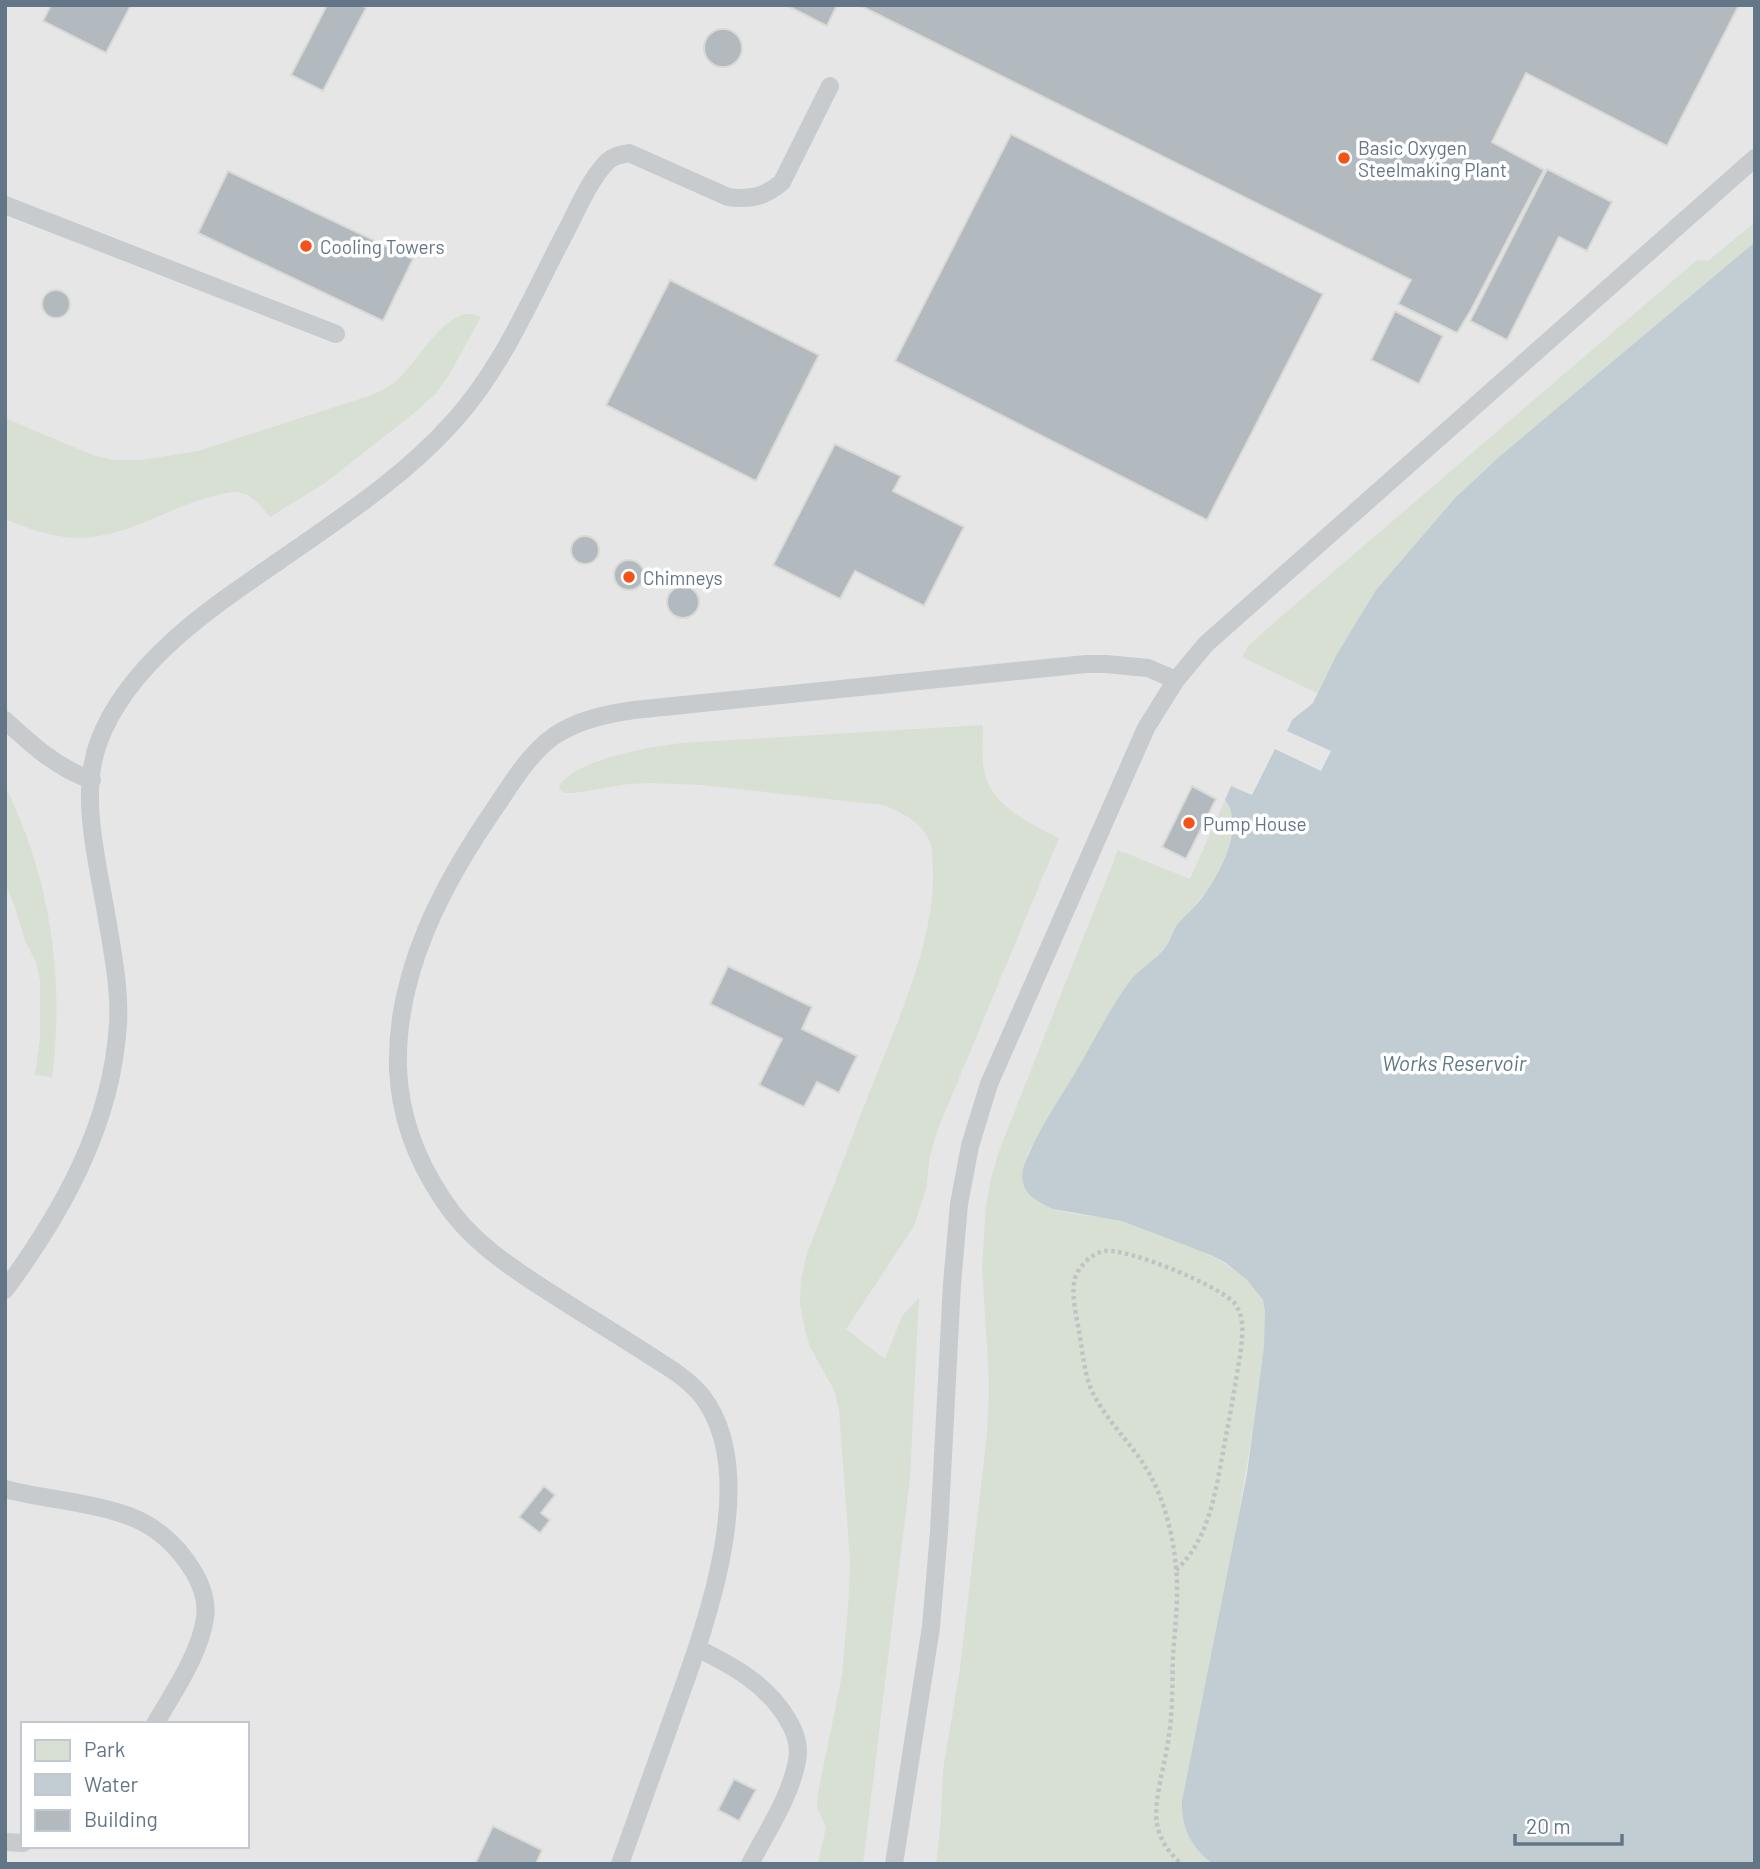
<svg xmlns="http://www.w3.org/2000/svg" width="1760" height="1869" font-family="Barlow,sans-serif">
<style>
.built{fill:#e5e6e5;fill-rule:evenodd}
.green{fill:#d8e0d4}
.water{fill:#c1cdd2}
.building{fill:#b2b9bf;stroke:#d9d9d6;stroke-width:2}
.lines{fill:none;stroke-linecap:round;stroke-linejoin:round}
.path{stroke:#c0c3c5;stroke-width:4.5;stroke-dasharray:3.5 3.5;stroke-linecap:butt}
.service{stroke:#c7cbce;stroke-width:18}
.poi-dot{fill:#f45317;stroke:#fff;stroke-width:2.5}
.labels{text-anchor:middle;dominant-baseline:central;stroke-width:7;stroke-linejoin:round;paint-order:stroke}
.poi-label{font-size:19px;fill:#637688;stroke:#fff;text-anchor:start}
.water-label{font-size:21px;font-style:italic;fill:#5f7984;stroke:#fff}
</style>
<rect width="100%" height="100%" fill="#f7f7f4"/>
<path class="built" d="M5,5H1755V1864H5ZM23,1724H247V1846H23Z"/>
<path class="green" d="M1755,222V242L1500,456L1455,498L1376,590L1337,654L1319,694L1242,657L1247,647L1276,621L1697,260L1708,261Z
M464,314H473L481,317L448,377L435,394L413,414L325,483L270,517C261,506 252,494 237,492C228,492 218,495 210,497C172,507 138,530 99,536C66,542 36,532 5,519V418L95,456L114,460H141L198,451L369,396C381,391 392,386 401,376C421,356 437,324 464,314Z
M983,725C983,741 981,759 985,775C994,808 1032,824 1059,838L938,1129L930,1156L926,1189L914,1226L846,1329L885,1359L902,1316L919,1298L910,1478L863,1864H818L826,1827L817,1807L818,1793L842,1675L849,1594L850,1559L839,1410L834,1390L810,1347L805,1330L800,1304L801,1280L806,1256C827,1203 847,1150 868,1096C894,1029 935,944 933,871C932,863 933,853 931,845C924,823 902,812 883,805L702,785L651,783L629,784L574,793H565L560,790L559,786C578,758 650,747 682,743Z
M5,786C50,876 65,978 52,1077L35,1075L40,1038V981L37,964L26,943L15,908L5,883Z
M1225,800L1233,813L1234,820L1230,840L1225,857L1214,883L1175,929L1168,945L1130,981L1027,1155C1023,1169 1020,1183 1031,1195C1053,1218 1092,1214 1121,1220C1159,1230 1244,1262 1262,1299C1272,1320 1261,1370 1258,1393C1239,1530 1209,1665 1182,1801C1181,1828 1191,1847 1213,1864H936L941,1820L943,1770L960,1669L987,1433L989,1387L987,1346L982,1266L986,1206L991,1178L999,1151L1118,850L1190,879Z"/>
<path class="water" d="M1755,242V1864H1213C1191,1847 1181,1828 1182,1801L1247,1474L1264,1347L1265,1311L1263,1300L1247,1280L1226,1263L1211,1255L1122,1221L1053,1209C1042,1204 1025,1196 1023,1182C1021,1174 1024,1163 1028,1156C1041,1125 1061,1097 1078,1068C1095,1039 1110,1008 1130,981C1140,968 1155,960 1165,948C1171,941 1172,932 1177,925C1185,915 1195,907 1202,898C1219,876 1246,825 1225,800L1231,786L1252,795L1275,749L1321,771L1331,751L1287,731L1292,720L1313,703L1337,654L1376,590L1455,498L1500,456Z"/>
<path class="building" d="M51,5L60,6L131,5L106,53L43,21Z
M327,5H361L366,8L323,91L291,75Z
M786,5H837L827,26Z
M859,5H1739L1667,146L1526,73L1492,142L1544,170L1471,310L1457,333L1398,304L1411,280Z
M704 48a19 19 0 1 1 38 0a19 19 0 1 1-38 0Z
M1011,134L1323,294L1207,520L895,361Z
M1547,169L1612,202L1587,251L1559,237L1507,340L1470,321Z
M228,171L413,259L383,321L198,233Z
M670,280L819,355L756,481L606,405Z
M42 304a14 14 0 1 1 28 0a14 14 0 1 1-28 0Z
M1395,311L1443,336L1419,384L1371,360Z
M835,444L901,476L893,491L964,527L924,606L855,571L840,599L773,565Z
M571 550a14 14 0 1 1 28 0a14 14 0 1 1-28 0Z
M614 575a15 15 0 1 1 30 0a15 15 0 1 1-30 0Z
M667 602a16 16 0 1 1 32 0a16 16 0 1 1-32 0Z
M1192,786L1216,799L1186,859L1162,847Z
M728,966L812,1007L802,1029L857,1056L839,1093L817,1082L804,1107L759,1085L782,1039L710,1004Z
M544,1486L555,1495L541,1513L550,1520L540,1533L519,1517Z
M734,1779L756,1790L739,1821L718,1810Z
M493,1826L542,1850L536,1864H475Z"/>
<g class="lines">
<path class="path" d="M1176,1570C1210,1539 1216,1489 1224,1446C1230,1416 1235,1386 1240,1356C1242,1340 1246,1318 1235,1304C1221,1286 1128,1248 1105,1251C1092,1253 1079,1266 1075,1278C1071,1295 1076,1314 1079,1331C1083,1352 1084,1378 1095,1397C1110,1425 1135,1447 1150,1475C1165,1502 1173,1536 1176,1566C1179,1596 1175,1627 1173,1656C1172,1683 1173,1709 1169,1735C1166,1761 1153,1800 1157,1824C1160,1840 1169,1854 1182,1864"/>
<path class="service" d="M5,205L336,334
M5,720C31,744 58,769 92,780
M5,1290C63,1211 112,1124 118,1024C120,987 112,949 106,913C97,859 79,794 99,741C129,662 212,607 279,561C339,519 404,477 453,422C502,368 530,300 563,237C576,213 587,184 605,164C612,156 619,155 629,153L728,197C750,200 765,197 782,182L830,86
M5,1489C43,1499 83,1501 120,1513C147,1521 168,1536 185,1559C197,1575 208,1597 205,1618C200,1654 173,1693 155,1724
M697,1648C733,1666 767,1684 788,1720C796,1733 800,1746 797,1761C790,1798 767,1831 750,1864
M5,1842L23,1843
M620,1864C638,1814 656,1764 674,1713C704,1630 763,1475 702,1396C694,1386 684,1378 674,1371C640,1349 605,1327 571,1306C523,1275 473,1247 442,1198C416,1159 400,1115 398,1069C395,972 443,883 497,805C513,781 530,753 554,736C578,720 606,714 634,710L1086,664H1106L1148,668L1176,680
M894,1864L931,1627L939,1532L952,1284L959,1204L970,1146L989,1084L1146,728L1176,680L1206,644L1755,158"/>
</g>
<g class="poi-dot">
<circle cx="1344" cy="158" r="7"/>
<circle cx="306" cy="246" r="7"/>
<circle cx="629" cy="577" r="7"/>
<circle cx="1189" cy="823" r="7"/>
</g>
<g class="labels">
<g class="poi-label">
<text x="1358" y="147">Basic Oxygen<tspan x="1358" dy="22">Steelmaking Plant</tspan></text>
<text x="320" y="246">Cooling Towers</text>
<text x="643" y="577">Chimneys</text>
<text x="1203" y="823">Pump House</text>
</g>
<g class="water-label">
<text x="1454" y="1062">Works Reservoir</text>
</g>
</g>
<rect width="1760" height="1869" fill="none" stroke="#637688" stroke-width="14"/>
<rect x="21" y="1722" width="228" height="126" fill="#ffffff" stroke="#c1c8cf" stroke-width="2"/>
<rect x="35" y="1740" width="35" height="21" fill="#d8e0d4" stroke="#c1c8cf" stroke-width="2"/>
<text x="84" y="1757" font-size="21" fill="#637688">Park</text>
<rect x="35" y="1774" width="35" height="21" fill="#c1cdd2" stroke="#c1c8cf" stroke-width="2"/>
<text x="84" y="1792" font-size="21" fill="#637688">Water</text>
<rect x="35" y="1810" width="35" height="21" fill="#b2b9bf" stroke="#c1c8cf" stroke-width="2"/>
<text x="84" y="1827" font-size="21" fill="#637688">Building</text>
<path d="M1515 1834v10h107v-10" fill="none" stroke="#637688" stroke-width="3.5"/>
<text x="1526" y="1834" font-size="21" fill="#637688" stroke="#ffffff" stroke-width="5" paint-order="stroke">20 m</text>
</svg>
